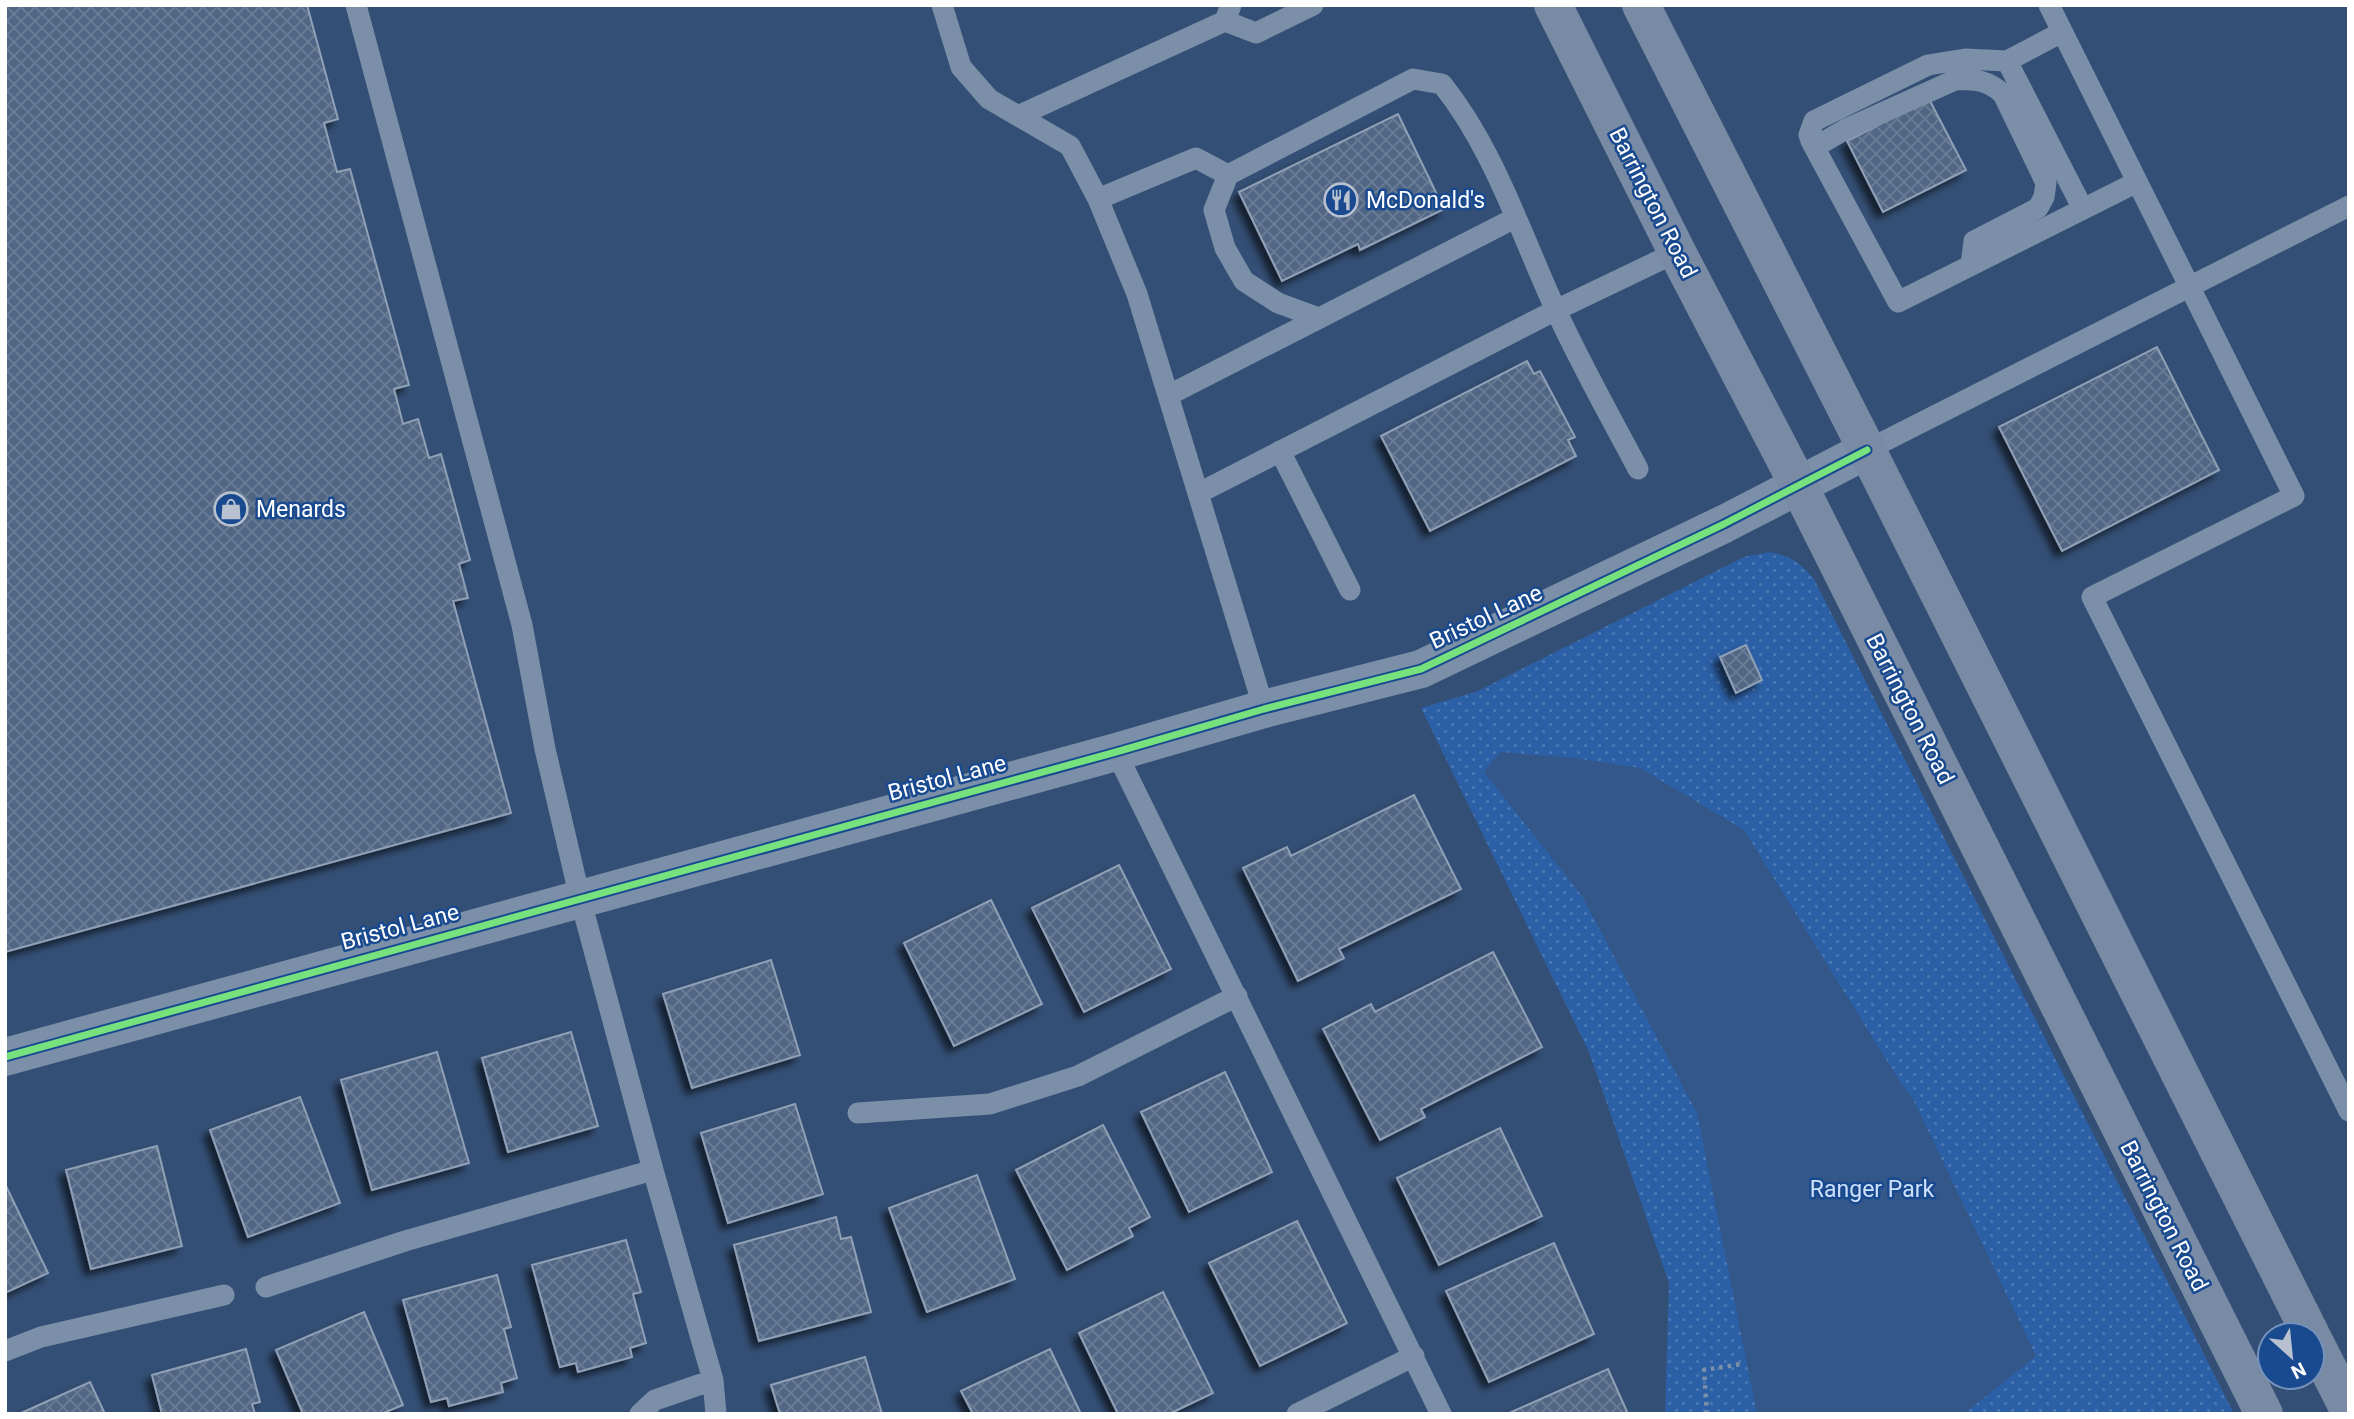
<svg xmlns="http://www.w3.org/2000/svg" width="2354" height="1419" font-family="Roboto,sans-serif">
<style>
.park{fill:url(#park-dots)}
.water{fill:#345789}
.building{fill:url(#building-cross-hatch);stroke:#90a0b6;stroke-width:2;filter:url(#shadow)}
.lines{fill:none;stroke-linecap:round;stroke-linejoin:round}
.path{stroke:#7b8fa8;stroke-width:4.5;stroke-dasharray:3.5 5;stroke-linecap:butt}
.lane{stroke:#7b8fa8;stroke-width:21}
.street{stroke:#7b8fa8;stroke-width:38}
.secondary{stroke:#788aa4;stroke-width:38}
.cycleway-casing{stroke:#194a90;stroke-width:11}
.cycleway{stroke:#77e17e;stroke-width:7}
.labels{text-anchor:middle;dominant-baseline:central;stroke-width:5;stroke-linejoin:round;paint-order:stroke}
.poi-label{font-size:23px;fill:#fff;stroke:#194a90;text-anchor:start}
.street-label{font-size:23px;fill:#fff;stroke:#194a90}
.park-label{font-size:23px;fill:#cde0fb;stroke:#194a90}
</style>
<defs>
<pattern id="park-dots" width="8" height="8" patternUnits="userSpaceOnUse" patternTransform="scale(1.75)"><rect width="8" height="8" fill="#2c60a6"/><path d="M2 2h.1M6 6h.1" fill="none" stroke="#4c78b3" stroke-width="1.8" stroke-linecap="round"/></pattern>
<pattern id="building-cross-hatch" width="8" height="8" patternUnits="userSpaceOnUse" patternTransform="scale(1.75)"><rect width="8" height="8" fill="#516684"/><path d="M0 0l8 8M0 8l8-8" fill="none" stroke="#6b7d96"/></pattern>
<filter id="shadow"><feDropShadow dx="-6" dy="6" stdDeviation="3.5" flood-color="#0009"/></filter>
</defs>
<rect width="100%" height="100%" fill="#344f75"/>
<path class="park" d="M1769,552C1790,555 1801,563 1814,579L2234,1414H1665L1669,1283L1589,1052L1421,708L1478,691L1744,557Z"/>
<path class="water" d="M1500,752L1575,758L1640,768L1744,830L1900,1082L1913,1099L2036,1356L1964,1414H1757L1697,1113L1582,896L1484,772Z"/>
<path class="building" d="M5,5H307L338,119L324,123L337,172L350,169L409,385L394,389L403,424L418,419L429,458L441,454L470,560L459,564L468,598L453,601L511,813L5,952Z
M1929,99L1966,170L1883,212L1847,141Z
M1398,114L1444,209L1360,250L1358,244L1282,281L1239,192Z
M2157,347L2219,470L2062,551L1999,427Z
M1527,361L1534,374L1540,371L1575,437L1568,440L1576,456L1430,531L1381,436Z
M1746,645L1762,680L1736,693L1720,657Z
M1414,795L1461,889L1339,949L1344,958L1298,981L1243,868L1287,847L1291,856Z
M1119,865L1171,969L1084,1012L1032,908Z
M991,900L1042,1004L954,1046L904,943Z
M1493,952L1542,1047L1421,1109L1425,1117L1380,1140L1323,1029L1371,1004L1375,1012Z
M771,960L800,1055L692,1088L663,994Z
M571,1032L598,1126L508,1152L482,1058Z
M437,1052L469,1163L372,1190L341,1080Z
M1225,1072L1272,1172L1189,1212L1141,1112Z
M300,1097L340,1203L248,1237L210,1130Z
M795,1104L823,1194L728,1223L701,1133Z
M1103,1125L1150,1217L1129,1228L1133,1236L1067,1270L1016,1170Z
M1500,1128L1542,1216L1439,1265L1397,1178Z
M157,1146L182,1246L91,1269L66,1170Z
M977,1175L1015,1279L927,1312L889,1208Z
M5,1184L48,1273L5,1293Z
M836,1217L841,1239L851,1237L871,1312L759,1341L734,1245Z
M1297,1221L1347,1323L1260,1366L1209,1263Z
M626,1240L641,1292L633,1294L646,1343L630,1348L632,1357L578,1372L576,1363L560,1367L532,1265Z
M1554,1243L1594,1334L1489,1382L1446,1291Z
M497,1275L511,1327L504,1329L517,1378L501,1383L503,1392L449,1406L447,1398L431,1402L403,1300Z
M1163,1292L1213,1393L1169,1414H1118L1079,1333Z
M364,1312L403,1405L381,1414H303L276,1350Z
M246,1349L260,1402L252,1404L255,1414H162L152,1375Z
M1050,1349L1081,1414H973L961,1391Z
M865,1357L882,1414H780L771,1385Z
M1608,1369L1628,1414H1507Z
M90,1382L105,1414H19Z"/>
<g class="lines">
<path class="path" d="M1707,1414L1704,1370L1741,1364"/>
<path class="lane" d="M356,5L522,625L545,749L580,898L653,1170L713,1380L716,1414
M942,5L961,67L989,99L1070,146L1098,199L1137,294L1264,709
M2049,5L2294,496L2092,597L2349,1111
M1225,21L1256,33L1313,5
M2062,32L2007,61L1965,59L1928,65L1814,121L1809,135L1811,141L1898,302L2137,182
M2007,61L2083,209
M1018,116L1225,21L1231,5
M1815,147L1846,129L1955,80C1975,79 1988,80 2003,94L2046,183L2044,197L2038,208L1974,241L1971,265
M1098,199L1196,158L1228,175
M1319,318L1278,303L1244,281L1225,248L1214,210L1228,175L1413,79L1442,84C1494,149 1520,232 1555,308C1580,363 1610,416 1638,469
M1169,395L1515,218
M1867,450L2349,206
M1280,451L1350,590
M1199,493L1556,310L1677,252
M1116,752L1441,1414
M858,1113L990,1104L1078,1076L1237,996
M266,1287L405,1241L653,1170
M5,1351L41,1337L224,1295
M640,1414L655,1400L713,1380
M1297,1414L1414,1356"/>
<path class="street" d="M5,1057L1116,752L1264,709L1421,669L1724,524L1867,450"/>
<path class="secondary" d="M1553,5L1677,252L1799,486L2264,1414
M1641,5L1867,450L2311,1335
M2312,1337L2349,1410"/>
<defs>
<path id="cycleway" d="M5,1057L1116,752L1264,709L1421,669L1724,524L1867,450"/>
</defs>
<use href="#cycleway" class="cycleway-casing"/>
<use href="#cycleway" class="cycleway"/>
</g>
<defs>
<symbol id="restaurant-ring" viewBox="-11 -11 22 22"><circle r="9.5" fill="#194a90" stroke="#b8c1cf" stroke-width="1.5"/><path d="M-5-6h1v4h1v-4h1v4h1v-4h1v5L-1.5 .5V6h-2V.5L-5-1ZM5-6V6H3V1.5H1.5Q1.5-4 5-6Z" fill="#b8c1cf"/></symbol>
<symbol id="shop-ring" viewBox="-11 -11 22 22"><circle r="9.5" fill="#194a90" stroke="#b8c1cf" stroke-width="1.5"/><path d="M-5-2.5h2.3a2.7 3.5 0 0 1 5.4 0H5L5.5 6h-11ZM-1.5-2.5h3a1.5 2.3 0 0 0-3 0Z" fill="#b8c1cf"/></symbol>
</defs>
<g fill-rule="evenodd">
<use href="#restaurant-ring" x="1322" y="181" width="38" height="38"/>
<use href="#shop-ring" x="212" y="490" width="38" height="38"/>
</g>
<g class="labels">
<g class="poi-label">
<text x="1366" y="200">McDonald's</text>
<text x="256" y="509">Menards</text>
</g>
<g class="street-label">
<text transform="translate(1653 203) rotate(63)">Barrington Road</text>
<text transform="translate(1486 617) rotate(-25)">Bristol Lane</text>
<text transform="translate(1910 709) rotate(63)">Barrington Road</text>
<text transform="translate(947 778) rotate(-15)">Bristol Lane</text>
<text transform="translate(400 927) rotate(-15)">Bristol Lane</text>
<text transform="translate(2164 1216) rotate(63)">Barrington Road</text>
</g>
<g class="park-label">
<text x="1872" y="1189">Ranger Park</text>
</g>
</g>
<rect width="2354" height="1419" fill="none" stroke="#ffffff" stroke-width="14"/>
<g transform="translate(2291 1356) rotate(153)"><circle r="33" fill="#194a90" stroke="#7592bc" stroke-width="2"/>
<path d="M0-5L12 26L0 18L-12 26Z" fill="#b8c1cf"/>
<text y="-10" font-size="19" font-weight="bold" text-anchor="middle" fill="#ffffff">N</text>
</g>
</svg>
